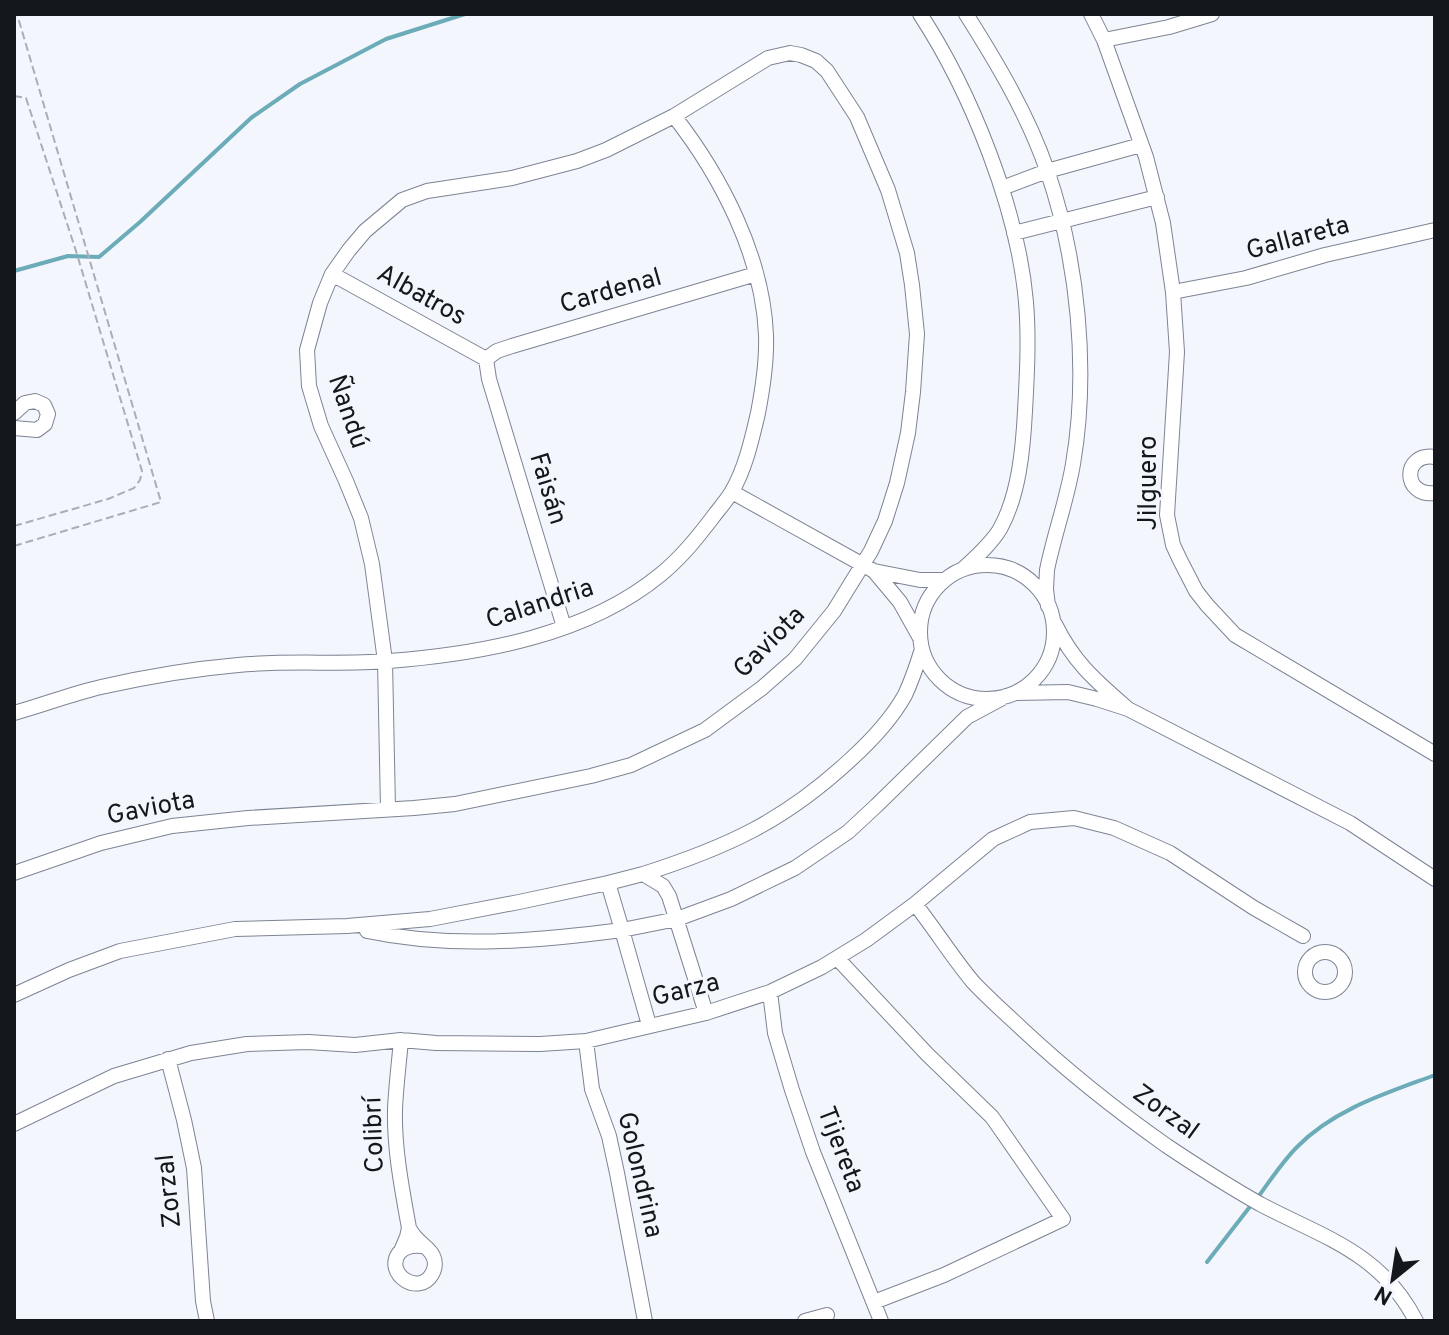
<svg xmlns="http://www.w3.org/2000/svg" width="1449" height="1335" font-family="Overpass,sans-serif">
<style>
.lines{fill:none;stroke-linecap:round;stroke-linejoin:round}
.stream{stroke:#6bacb8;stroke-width:4}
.street-casing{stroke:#7d8493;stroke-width:16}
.path{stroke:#abaeb5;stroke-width:2;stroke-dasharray:8 4;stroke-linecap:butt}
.street{stroke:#fff;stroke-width:14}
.labels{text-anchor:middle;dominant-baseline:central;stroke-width:6;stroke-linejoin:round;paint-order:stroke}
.street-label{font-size:26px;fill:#14171c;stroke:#f3f6fd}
</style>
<rect width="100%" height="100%" fill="#f3f6fd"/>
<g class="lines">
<path class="stream" d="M14,271L68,256L99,257L140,222L251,118L300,84L386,39L465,14
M1258,1197C1270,1181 1282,1162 1297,1147C1334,1109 1387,1093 1435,1075
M1207,1262L1252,1204"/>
<defs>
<path id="street" d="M920,14C971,92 1018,209 1026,302C1029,338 1027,375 1025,411C1023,449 1019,495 1000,529C991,544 976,557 963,569
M966,14C997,63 1028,115 1047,170C1078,260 1089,370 1073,464C1067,500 1054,535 1047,570L1046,589L1048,606
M1091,14L1104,40L1146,157L1163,223L1173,292L1177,352L1167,515L1173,545L1180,560L1196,591L1207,605L1235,635L1435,754
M1104,40L1169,27L1212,14
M1002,188L1047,171L1141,145
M1014,233L1157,197
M332,274L486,359
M1173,292L1246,278L1325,255L1435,230
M14,413L25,403L35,401L44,405L48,414L45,424L37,430L14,428
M1435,457C1402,452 1402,497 1435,493
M732,492L874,571L920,580H944
M920 632a67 67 0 1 1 134 0a67 67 0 1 1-134 0Z
M874,571L900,602L919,636
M564,627L489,379L486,359L497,351L512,346L756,274
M1016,693L1068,692L1097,699L1128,709C1096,681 1074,663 1055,624
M1128,709L1350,823L1435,879
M14,713C43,705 71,694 101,687C145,677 192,669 238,665C288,660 338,665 389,661C481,654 587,635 660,575C681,558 697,538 713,517C719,509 726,501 731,493C745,470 752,439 758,413C763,387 767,361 766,335C763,257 721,176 674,116
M14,873L101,843L172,826L248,818L414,808L455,804L591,776L631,765L705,730L762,688L795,659L834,611L871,551L885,521L897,483L908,433L913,392L917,334L912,285L907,253L888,190L857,117L827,71L816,61L801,55L790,53L768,58L674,116L606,150L577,161L512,178L427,191L402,200L365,231L349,250L332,274L320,303L307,350L309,386L321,426L346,481L361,518L372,564L385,661L388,809
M643,874C728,847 784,821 850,760C871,741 891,720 905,695C912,680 917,665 922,649
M915,904C935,929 952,957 973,982C988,998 1005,1013 1021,1028C1067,1071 1116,1110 1167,1146C1197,1166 1228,1186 1260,1204C1322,1237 1381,1252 1416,1321
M367,931C452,949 537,941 622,930L649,1025
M1305 972a20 20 0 1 1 40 0a20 20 0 1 1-40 0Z
M837,958L927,1054L992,1117L1063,1219L944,1275L874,1302
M770,992L775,1033L792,1090L813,1152L881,1321
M14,995L69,970L120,951L235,929L347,926L430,919L519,902L608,883
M706,1013L669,896L663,886L643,874L608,883L622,930L677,919L731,899L795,868L848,832L876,806L967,717L1006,696
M401,1040C399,1063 396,1086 395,1109C394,1149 402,1189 409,1228
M586,1041L592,1089L609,1136L617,1173L645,1321
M168,1059L184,1120L194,1168L203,1301L207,1321
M14,1124L114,1076L191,1053L247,1044L308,1042L355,1045L401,1040L436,1043L540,1044L586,1041L706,1013L770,992L822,967L866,940L915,904L993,839L1030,822L1074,818L1114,828L1170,853L1254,908L1303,936
M401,1251L407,1237L409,1228C416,1243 429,1246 433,1256C436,1262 435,1269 432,1274C419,1297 384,1274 399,1253C405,1246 413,1245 422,1246
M805,1321L827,1315"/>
</defs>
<use href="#street" class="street-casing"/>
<path class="path" d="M14,96L26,98L76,251L142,471L140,480L134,488L108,499L14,526
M14,546L161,502L17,14"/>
<use href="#street" class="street"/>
</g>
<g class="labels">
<g class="street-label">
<text transform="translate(1298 239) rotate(-15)">Gallareta</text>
<text transform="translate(611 292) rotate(-16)">Cardenal</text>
<text transform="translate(421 296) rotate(29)">Albatros</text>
<text transform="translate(347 412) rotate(71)">Ñandú</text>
<text transform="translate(1149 483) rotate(-90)">Jilguero</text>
<text transform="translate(547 489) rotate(73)">Faisán</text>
<text transform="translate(540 605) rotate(-18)">Calandria</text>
<text transform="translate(770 643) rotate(-45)">Gaviota</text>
<text transform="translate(151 809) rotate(-11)">Gaviota</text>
<text transform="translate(686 991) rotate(-14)">Garza</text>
<text transform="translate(1165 1113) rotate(36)">Zorzal</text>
<text transform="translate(375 1135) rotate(-92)">Colibrí</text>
<text transform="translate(840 1150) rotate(69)">Tijereta</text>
<text transform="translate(639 1175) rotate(77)">Golondrina</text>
<text transform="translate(170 1191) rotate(-96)">Zorzal</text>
</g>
</g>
<rect width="1449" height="1335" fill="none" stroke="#14171c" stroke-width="32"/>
<g transform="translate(1393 1279) rotate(210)" stroke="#f3f6fd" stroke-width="6" paint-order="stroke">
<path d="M0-6L14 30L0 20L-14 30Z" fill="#14171c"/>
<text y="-12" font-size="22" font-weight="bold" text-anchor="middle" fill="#14171c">N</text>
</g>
</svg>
